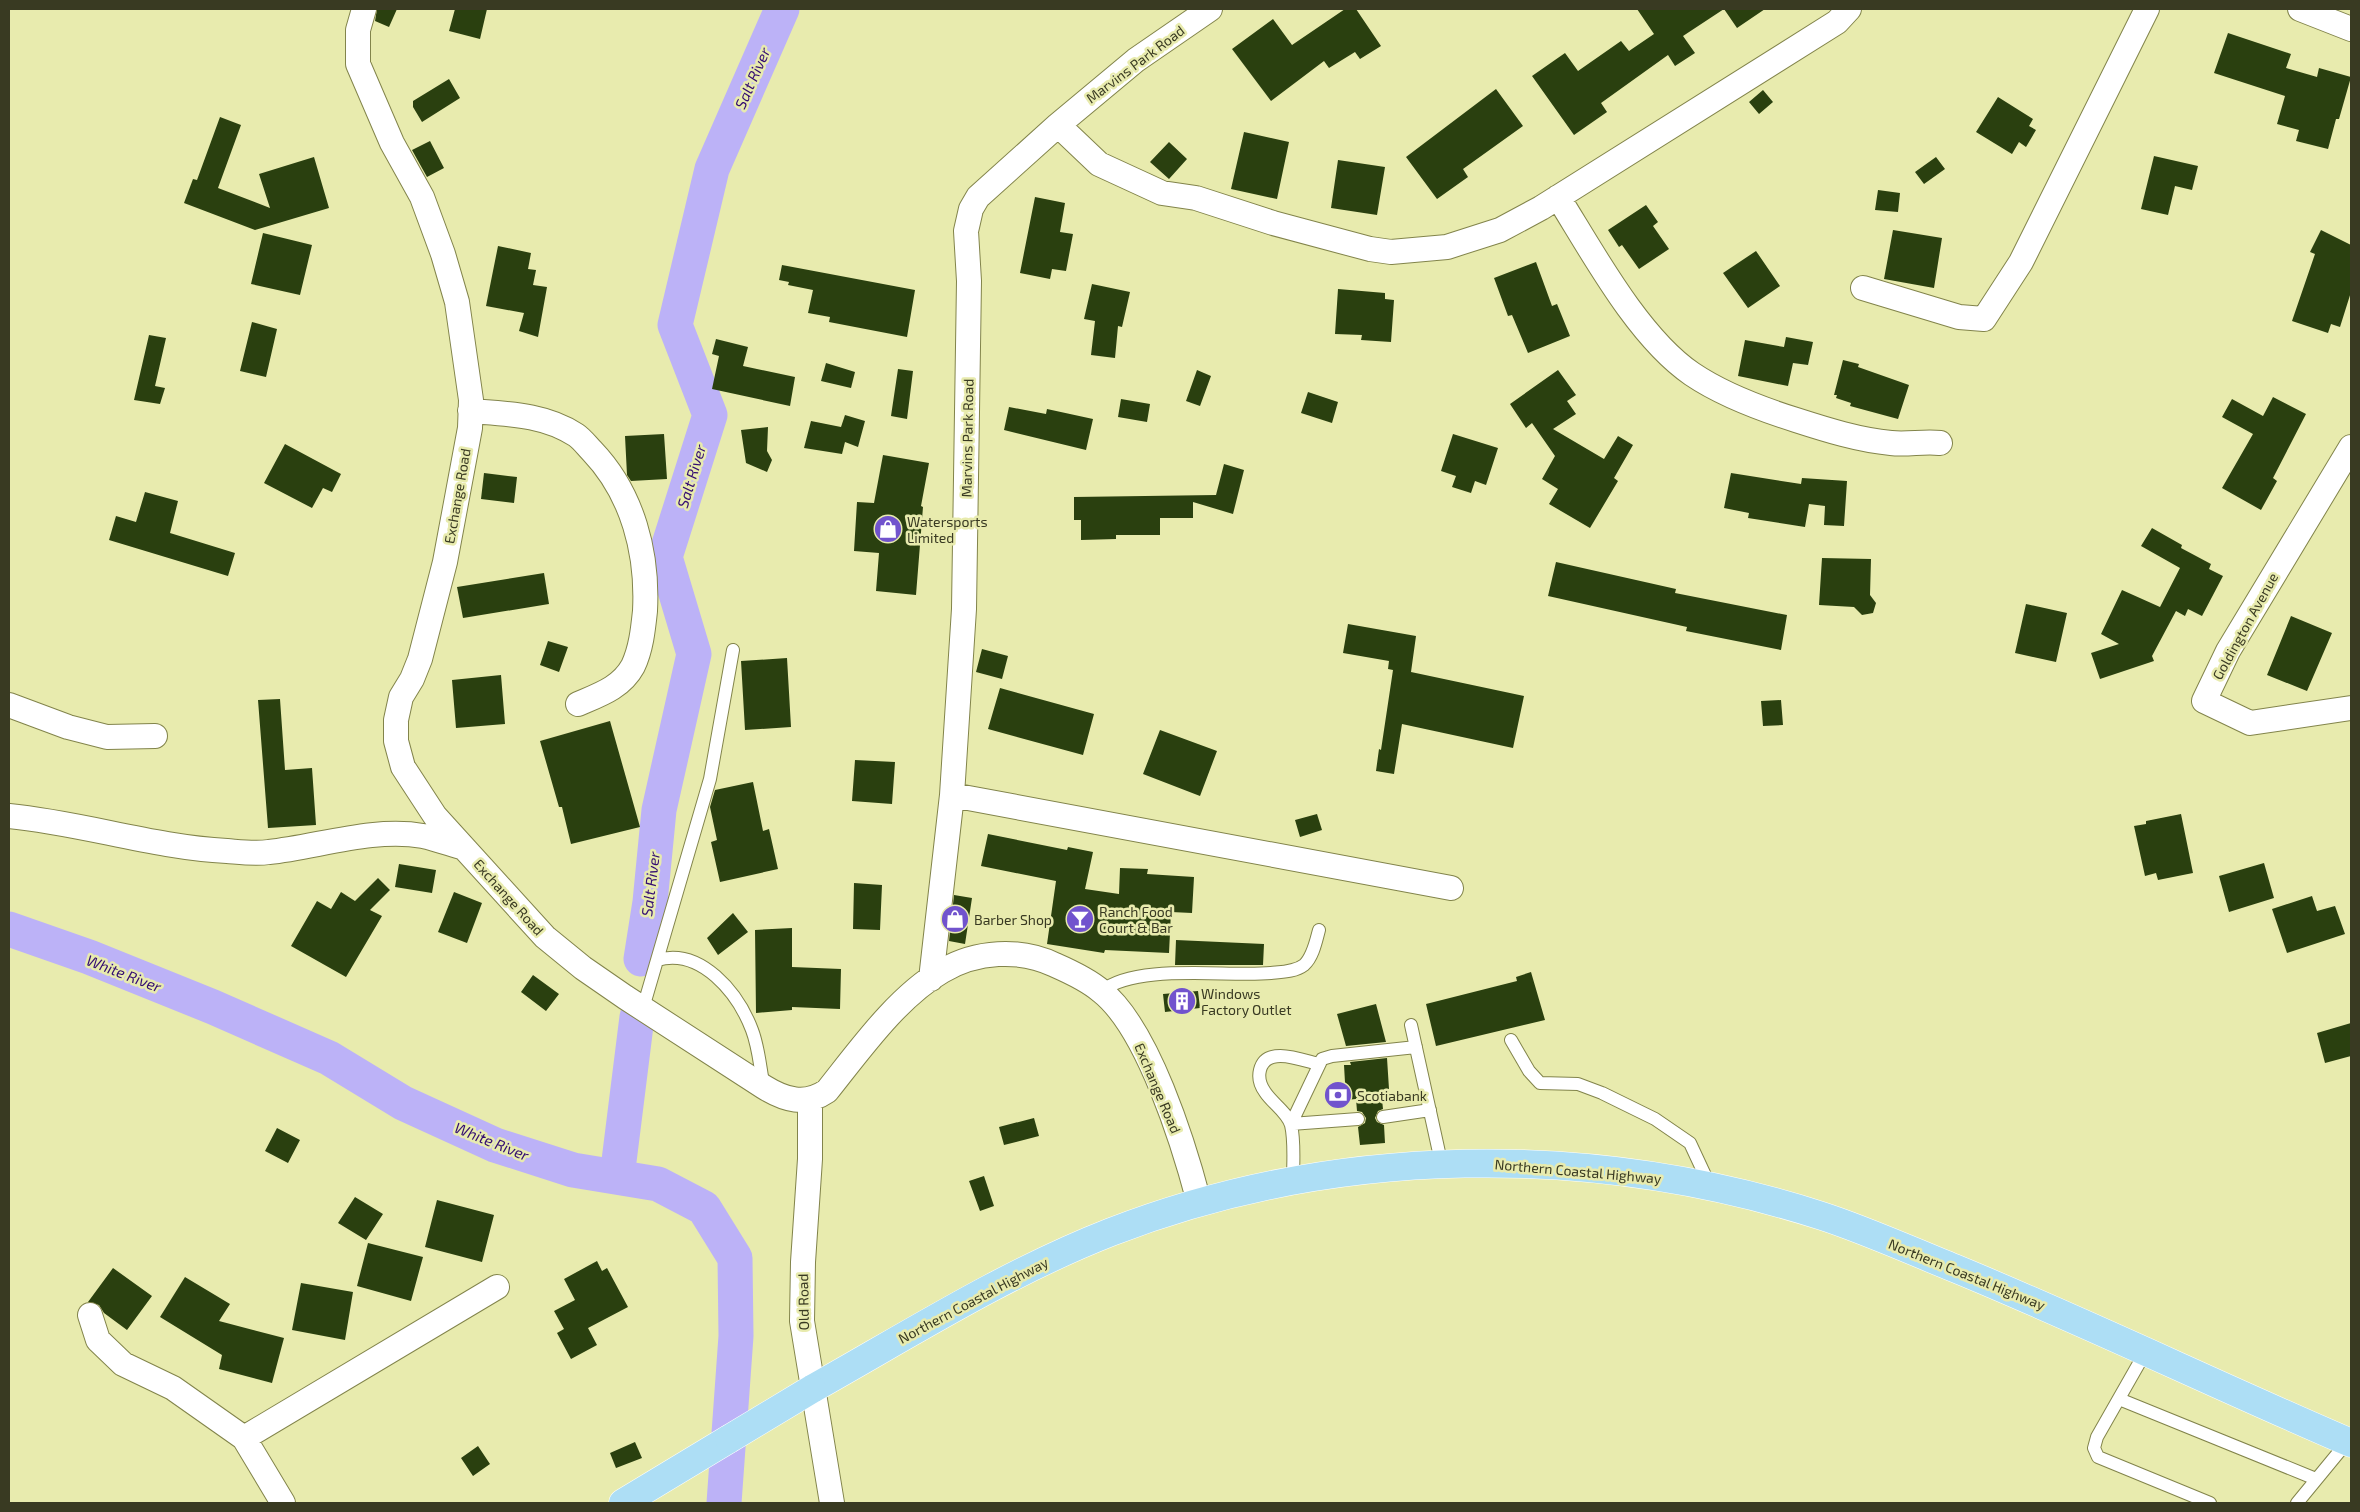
<svg xmlns="http://www.w3.org/2000/svg" width="2360" height="1512" font-family="'Exo 2',sans-serif">
<style>
.lines{fill:none;stroke-linecap:round;stroke-linejoin:round}
.river{stroke:#bcb2f7;stroke-width:35}
.building{fill:#2a400f}
.service-casing{stroke:#82844b;stroke-width:14}
.minor-casing{stroke:#82844b;stroke-width:26}
.primary-casing{stroke:#fff;stroke-width:29}
.service{stroke:#fff;stroke-width:12}
.minor{stroke:#fff;stroke-width:24}
.primary{stroke:#addef5;stroke-width:28}
.primary-bridge-casing{stroke:#fff;stroke-width:29;stroke-linecap:butt}
.primary-bridge{stroke:#addef5;stroke-width:28}
.labels{text-anchor:middle;dominant-baseline:central;stroke-width:5;stroke-linejoin:round;paint-order:stroke}
.street-label{font-size:14px;fill:#393a22;stroke:#e8ebae}
.poi-label{font-size:14px;fill:#393a22;stroke:#e8ebae;text-anchor:start}
.water-label{font-size:15px;font-style:italic;fill:#320b71;stroke:#e8ebae}
</style>
<rect width="100%" height="100%" fill="#e8ebae"/>
<g class="lines">
<path class="river" d="M9,929L89,957L213,1007L329,1058L403,1103L495,1145L573,1170L658,1184L704,1208L735,1258L736,1336L724,1503
M641,959L650,902L659,810L694,654L665,557L710,415L675,325L712,169L782,9
M617,1177L637,1017"/>
</g>
<path class="building" d="M377,9H397L389,27L375,21Z
M455,9H487L480,39L449,31Z
M1345,9H1356L1381,46L1360,59L1355,52L1329,68L1324,61L1271,101L1232,49L1273,19L1292,45Z
M1637,9H1765L1737,28L1724,9L1683,36L1695,53L1675,66L1668,55L1601,103L1607,112L1574,135L1532,76L1565,53L1578,71L1621,41L1629,51L1654,34Z
M2228,33L2291,54L2286,68L2317,77L2319,68L2351,77L2339,119H2336L2328,149L2296,141L2299,130L2277,124L2285,96L2214,73Z
M449,79L460,98L422,122L413,107V101Z
M1496,89L1523,126L1463,169L1468,177L1437,199L1406,157Z
M1763,90L1773,102L1759,114L1749,102Z
M1998,97L2033,119L2029,126L2036,130L2026,147L2019,142L2012,154L1976,132Z
M220,117L241,125L218,188L270,208L259,174L314,157L329,208L255,230L184,203L193,179L197,180Z
M1244,132L1289,142L1277,199L1231,189Z
M430,141L444,168L427,177L412,150Z
M1169,142L1187,159L1169,179L1150,162Z
M2154,156L2198,166L2192,190L2175,186L2168,215L2141,209Z
M1936,157L1945,169L1924,184L1915,172Z
M1338,160L1385,167L1377,215L1331,208Z
M1878,190L1900,193L1898,212L1875,210Z
M1035,197L1065,203L1060,232L1073,234L1066,271L1052,269L1050,279L1020,273Z
M1646,205L1658,222L1653,226L1669,249L1639,269L1622,245L1619,247L1608,230Z
M1893,230L1942,238L1934,288L1884,279Z
M2321,230L2351,245V292L2340,327L2331,324L2328,333L2292,321L2315,254L2310,252Z
M263,233L312,245L300,295L251,284Z
M498,246L531,253L528,269L536,270L533,285L547,287L538,337L519,331L524,313L486,306Z
M1756,251L1780,286L1748,308L1723,273Z
M1536,262L1552,306L1557,304L1570,336L1528,353L1512,315L1508,316L1494,278Z
M782,265L915,290L907,337L829,322L830,317L808,313L813,290L788,285L789,282L779,280Z
M1092,284L1130,292L1122,327L1118,326L1115,358L1091,355L1095,321L1084,319Z
M1338,289L1385,293V299L1394,300L1391,342L1361,340L1362,335L1335,334Z
M252,322L277,329L266,377L240,371Z
M149,335L166,338L155,386L165,388L160,404L134,400Z
M1786,337L1813,342L1808,365L1793,363L1788,386L1738,376L1745,340L1784,347Z
M716,339L748,347L743,366L795,377L790,406L712,389L719,356L712,354Z
M1843,360L1859,364L1858,367L1909,385L1898,419L1850,406L1851,403L1836,398L1837,395H1834Z
M826,363L855,372L851,388L821,381Z
M898,369L913,371L907,419L891,416Z
M1197,370L1211,376L1200,406L1186,401Z
M1558,370L1576,395L1567,401L1576,414L1553,429L1604,459L1618,436L1633,445L1614,478L1618,481L1590,528L1549,504L1558,489L1542,479L1555,456L1532,423L1526,428L1510,404Z
M1308,392L1338,402L1332,423L1301,413Z
M2273,397L2306,414L2273,478L2277,481L2261,510L2222,488L2253,434L2222,417L2232,399L2263,416Z
M1121,399L1150,404L1147,422L1118,417Z
M1009,407L1046,414L1047,409L1093,419L1086,450L1004,430Z
M845,415L865,421L858,447L845,442L842,454L804,448L811,421L841,427Z
M768,427L767,451L772,460L767,472L746,463L741,430Z
M664,434L667,479L631,481L627,475L625,436Z
M1453,434L1498,448L1486,485L1475,481L1471,493L1452,487L1456,476L1441,471Z
M285,444L341,474L332,492L323,488L312,508L264,483Z
M883,455L929,463L921,506L923,507L916,595L876,591L879,553L854,551L857,502L874,503Z
M1224,464L1244,470L1233,514L1193,502V518H1160V535H1116V539L1081,540V520H1074V497L1216,495Z
M484,473L517,477L514,503L481,499Z
M1731,473L1801,484L1802,478L1847,481L1844,526L1824,525L1825,506L1809,504L1805,527L1748,518L1749,513L1724,508Z
M145,492L178,501L170,533L235,553L228,576L109,540L116,516L136,522Z
M2152,528L2182,545L2181,548L2211,564L2209,569L2223,576L2202,616L2188,609L2185,616L2176,611L2152,656L2154,661L2100,679L2091,653L2119,644L2101,634L2122,590L2160,607L2180,568L2141,546Z
M1822,558L1871,559L1870,595L1876,603L1873,613L1862,615L1854,607L1819,605Z
M1556,562L1676,589L1675,593L1787,615L1781,650L1686,631L1687,627L1548,596Z
M544,573L549,604L463,618L457,587Z
M2026,604L2067,613L2056,662L2015,653Z
M2291,616L2332,633L2307,691L2267,675Z
M1348,624L1416,636L1411,672L1524,696L1513,748L1402,724L1394,774L1376,771L1379,749L1381,750L1393,670L1388,669L1389,661L1343,653Z
M548,641L568,647L559,672L540,665Z
M982,649L1008,656L1002,679L976,672Z
M787,658L791,727L745,730L741,661Z
M501,675L505,724L456,728L452,680Z
M1000,688L1094,714L1083,755L988,729Z
M280,699L285,770L312,768L316,825L268,828L258,700Z
M1781,700L1783,725L1763,726L1761,701Z
M610,721L640,827L571,844L562,807H559L540,741Z
M1160,730L1217,751L1200,796L1143,774Z
M855,760L895,762L892,804L852,801Z
M753,782L763,831L769,829L778,869L720,882L711,842L717,840L710,807L715,790Z
M1317,814L1322,830L1300,837L1295,820Z
M2181,814L2193,873L2158,880L2156,873L2145,876L2134,826L2146,824V821Z
M988,834L1067,850L1068,847L1093,852L1085,889L1119,894L1120,868L1148,869L1147,874L1194,877L1192,913L1171,912L1169,953L1105,950L1104,953L1047,944L1056,881L981,866Z
M2264,863L2274,898L2229,912L2219,876Z
M399,864L436,870L432,893L395,887Z
M378,878L390,890L370,910L382,916L346,977L291,946L317,901L331,909L341,892L355,901Z
M854,883L882,885L880,930L853,929Z
M454,892L482,903L467,943L438,932Z
M954,895L972,898L965,944L949,941Z
M2312,896L2317,911L2335,906L2345,934L2287,953L2272,909Z
M733,913L748,932L718,955L707,938Z
M792,928V967L841,969L840,1009L792,1007V1010L756,1013L755,930Z
M1176,940L1264,944L1263,965H1175Z
M1531,972L1545,1020L1436,1046L1426,1004L1517,981L1516,977Z
M533,975L559,994L546,1011L521,992Z
M1198,991L1200,1008L1165,1012L1163,994Z
M1376,1004L1386,1042L1346,1046L1337,1014Z
M2351,1023V1056L2325,1063L2317,1033Z
M1387,1058L1389,1089L1381,1090L1383,1109L1378,1111L1375,1118L1377,1122L1384,1125L1385,1143L1360,1145L1358,1127L1365,1123L1366,1118L1362,1112L1357,1111L1356,1099L1346,1100L1344,1065H1351L1350,1062Z
M1034,1118L1039,1136L1004,1145L999,1127Z
M277,1128L300,1140L288,1163L265,1151Z
M984,1176L994,1206L980,1211L969,1181Z
M355,1197L383,1214L366,1240L338,1223Z
M437,1200L494,1215L482,1262L425,1247Z
M368,1243L423,1257L411,1301L357,1286Z
M597,1261L602,1271L607,1268L628,1307L588,1328L597,1345L571,1359L557,1333L564,1329L554,1311L575,1300L564,1279Z
M113,1268L152,1296L127,1330L104,1313L99,1305L88,1302Z
M185,1277L230,1304L219,1321L284,1338L272,1383L219,1369L222,1355L160,1317Z
M301,1283L353,1292L345,1340L292,1330Z
M635,1442L642,1458L616,1468L610,1453Z
M478,1446L490,1464L473,1476L461,1458Z"/>
<g class="lines">
<defs>
<path id="service" d="M657,960C701,947 738,993 752,1030C759,1048 760,1069 764,1087
M1102,991C1136,963 1226,977 1271,973C1281,972 1295,972 1304,965C1313,957 1316,941 1319,930
M643,1008L710,779L733,650
M1411,1025L1442,1166
M1511,1040L1529,1071L1540,1083L1578,1084L1602,1093L1655,1119L1690,1143L1710,1186
M1383,1117L1430,1110
M1358,1119L1291,1124L1322,1059L1332,1056L1416,1047
M1293,1180C1293,1163 1295,1142 1291,1125C1287,1112 1272,1103 1265,1092C1260,1085 1258,1078 1260,1070C1266,1045 1302,1060 1318,1064
M2146,1351L2097,1437L2094,1448L2098,1457L2210,1503
M2119,1399L2316,1479
M2297,1503L2348,1441"/>
<path id="minor" d="M364,9L358,30V64L392,143L422,197L443,254L457,302L471,400L470,428L445,562L420,659L412,679L401,697L396,720V741L403,767L435,816L545,937L583,968L625,997L764,1087C785,1100 805,1106 827,1091C859,1051 897,997 942,971C976,951 1020,948 1055,965C1071,972 1088,980 1101,991C1148,1028 1184,1145 1199,1202
M2300,9L2351,29
M1058,125L1099,164L1162,193L1196,198L1273,223L1370,249L1391,252L1447,247L1500,230L1541,208L1837,22L1849,9
M1558,197C1593,253 1638,337 1692,374C1723,395 1761,409 1796,420C1827,430 1859,440 1891,443C1907,445 1924,441 1940,443
M1863,288L1959,317L1984,319L2021,262L2147,9
M470,411C507,414 544,414 576,435C582,439 587,446 592,451C633,494 648,553 645,611C643,630 641,649 633,666C621,688 599,695 578,704
M2351,447L2228,651L2204,701L2250,723L2351,708
M9,705L68,727L107,737L155,736
M952,795L1451,888
M9,816C82,823 153,847 227,851C240,852 255,854 269,852C317,847 374,827 423,836C437,839 450,844 464,848
M931,979L952,795L964,609L969,281L966,231L971,209L978,197L1058,125L1136,60L1210,9
M810,1099V1159L803,1262L802,1321L832,1503
M90,1315L98,1340L123,1364L173,1388L244,1438
M283,1503L244,1438L497,1287"/>
<path id="primary" d="M812,1389C910,1334 1006,1273 1111,1232C1336,1145 1592,1142 1822,1216C1868,1231 1914,1252 1959,1270C2092,1325 2220,1387 2351,1443
M623,1503L729,1439"/>
</defs>
<use href="#service" class="service-casing"/>
<use href="#minor" class="minor-casing"/>
<use href="#primary" class="primary-casing"/>
<use href="#service" class="service"/>
<use href="#minor" class="minor"/>
<use href="#primary" class="primary"/>
<defs>
<path id="primary-bridge" d="M729,1439L812,1389"/>
</defs>
<use href="#primary-bridge" class="primary-bridge-casing"/>
<use href="#primary-bridge" class="primary-bridge"/>
</g>
<defs>
<symbol id="shop-disc" viewBox="-11 -11 22 22"><circle r="9.5" fill="#7153cd" stroke="#e8ebae"/><path d="M-5-2.5h2.3a2.7 3.5 0 0 1 5.4 0H5L5.5 6h-11ZM-1.5-2.5h3a1.5 2.3 0 0 0-3 0Z" fill="#fff"/></symbol>
<symbol id="bar-disc" viewBox="-11 -11 22 22"><circle r="9.5" fill="#7153cd" stroke="#e8ebae"/><path d="M-6-5H6L.8 .8V4.5H3.5V6h-7V4.5H-.8V.8Z" fill="#fff"/></symbol>
<symbol id="building-disc" viewBox="-11 -11 22 22"><circle r="9.5" fill="#7153cd" stroke="#e8ebae"/><path d="M-4-6H4V6H1V3H-1V6H-4ZM-2.5-4.3h1.7v1.8h-1.7ZM.8-4.3h1.7v1.8H.8ZM-2.5-1h1.7V.8h-1.7ZM.8-1h1.7V.8H.8Z" fill="#fff"/></symbol>
<symbol id="bank-disc" viewBox="-11 -11 22 22"><circle r="9.5" fill="#7153cd" stroke="#e8ebae"/><path d="M-6-4H6V4H-6ZM0-2.3a2.3 2.3 0 1 0 0 4.6a2.3 2.3 0 1 0 0-4.6Z" fill="#fff"/></symbol>
</defs>
<g fill-rule="evenodd">
<use href="#shop-disc" x="872" y="513" width="32" height="32"/>
<use href="#shop-disc" x="939" y="903" width="32" height="32"/>
<use href="#bar-disc" x="1064" y="903" width="32" height="32"/>
<use href="#building-disc" x="1166" y="985" width="32" height="32"/>
<use href="#bank-disc" x="1322" y="1079" width="32" height="32"/>
</g>
<g class="labels">
<g class="street-label">
<text transform="translate(1135 64) rotate(-37)">Marvins Park Road</text>
<text transform="translate(967 438) rotate(-89)">Marvins Park Road</text>
<text transform="translate(457 496) rotate(-80)">Exchange Road</text>
<text transform="translate(2245 626) rotate(-61)">Goldington Avenue</text>
<text transform="translate(509 897) rotate(48)">Exchange Road</text>
<text transform="translate(1158 1088) rotate(67)">Exchange Road</text>
<text transform="translate(1578 1171) rotate(5)">Northern Coastal Highway</text>
<text transform="translate(1967 1274) rotate(22)">Northern Coastal Highway</text>
<text transform="translate(973 1300) rotate(-28)">Northern Coastal Highway</text>
<text transform="translate(803 1302) rotate(-91)">Old Road</text>
</g>
<g class="poi-label">
<text x="907" y="521">Watersports<tspan x="907" dy="16">Limited</tspan></text>
<text x="1099" y="911">Ranch Food<tspan x="1099" dy="16">Court &amp; Bar</tspan></text>
<text x="974" y="919">Barber Shop</text>
<text x="1201" y="993">Windows<tspan x="1201" dy="16">Factory Outlet</tspan></text>
<text x="1357" y="1095">Scotiabank</text>
</g>
<g class="water-label">
<text transform="translate(752 78) rotate(-66)">Salt River</text>
<text transform="translate(691 476) rotate(-73)">Salt River</text>
<text transform="translate(650 884) rotate(-83)">Salt River</text>
<text transform="translate(124 973) rotate(21)">White River</text>
<text transform="translate(492 1141) rotate(22)">White River</text>
</g>
</g>
<rect width="2360" height="1512" fill="none" stroke="#393a22" stroke-width="20"/>
</svg>
